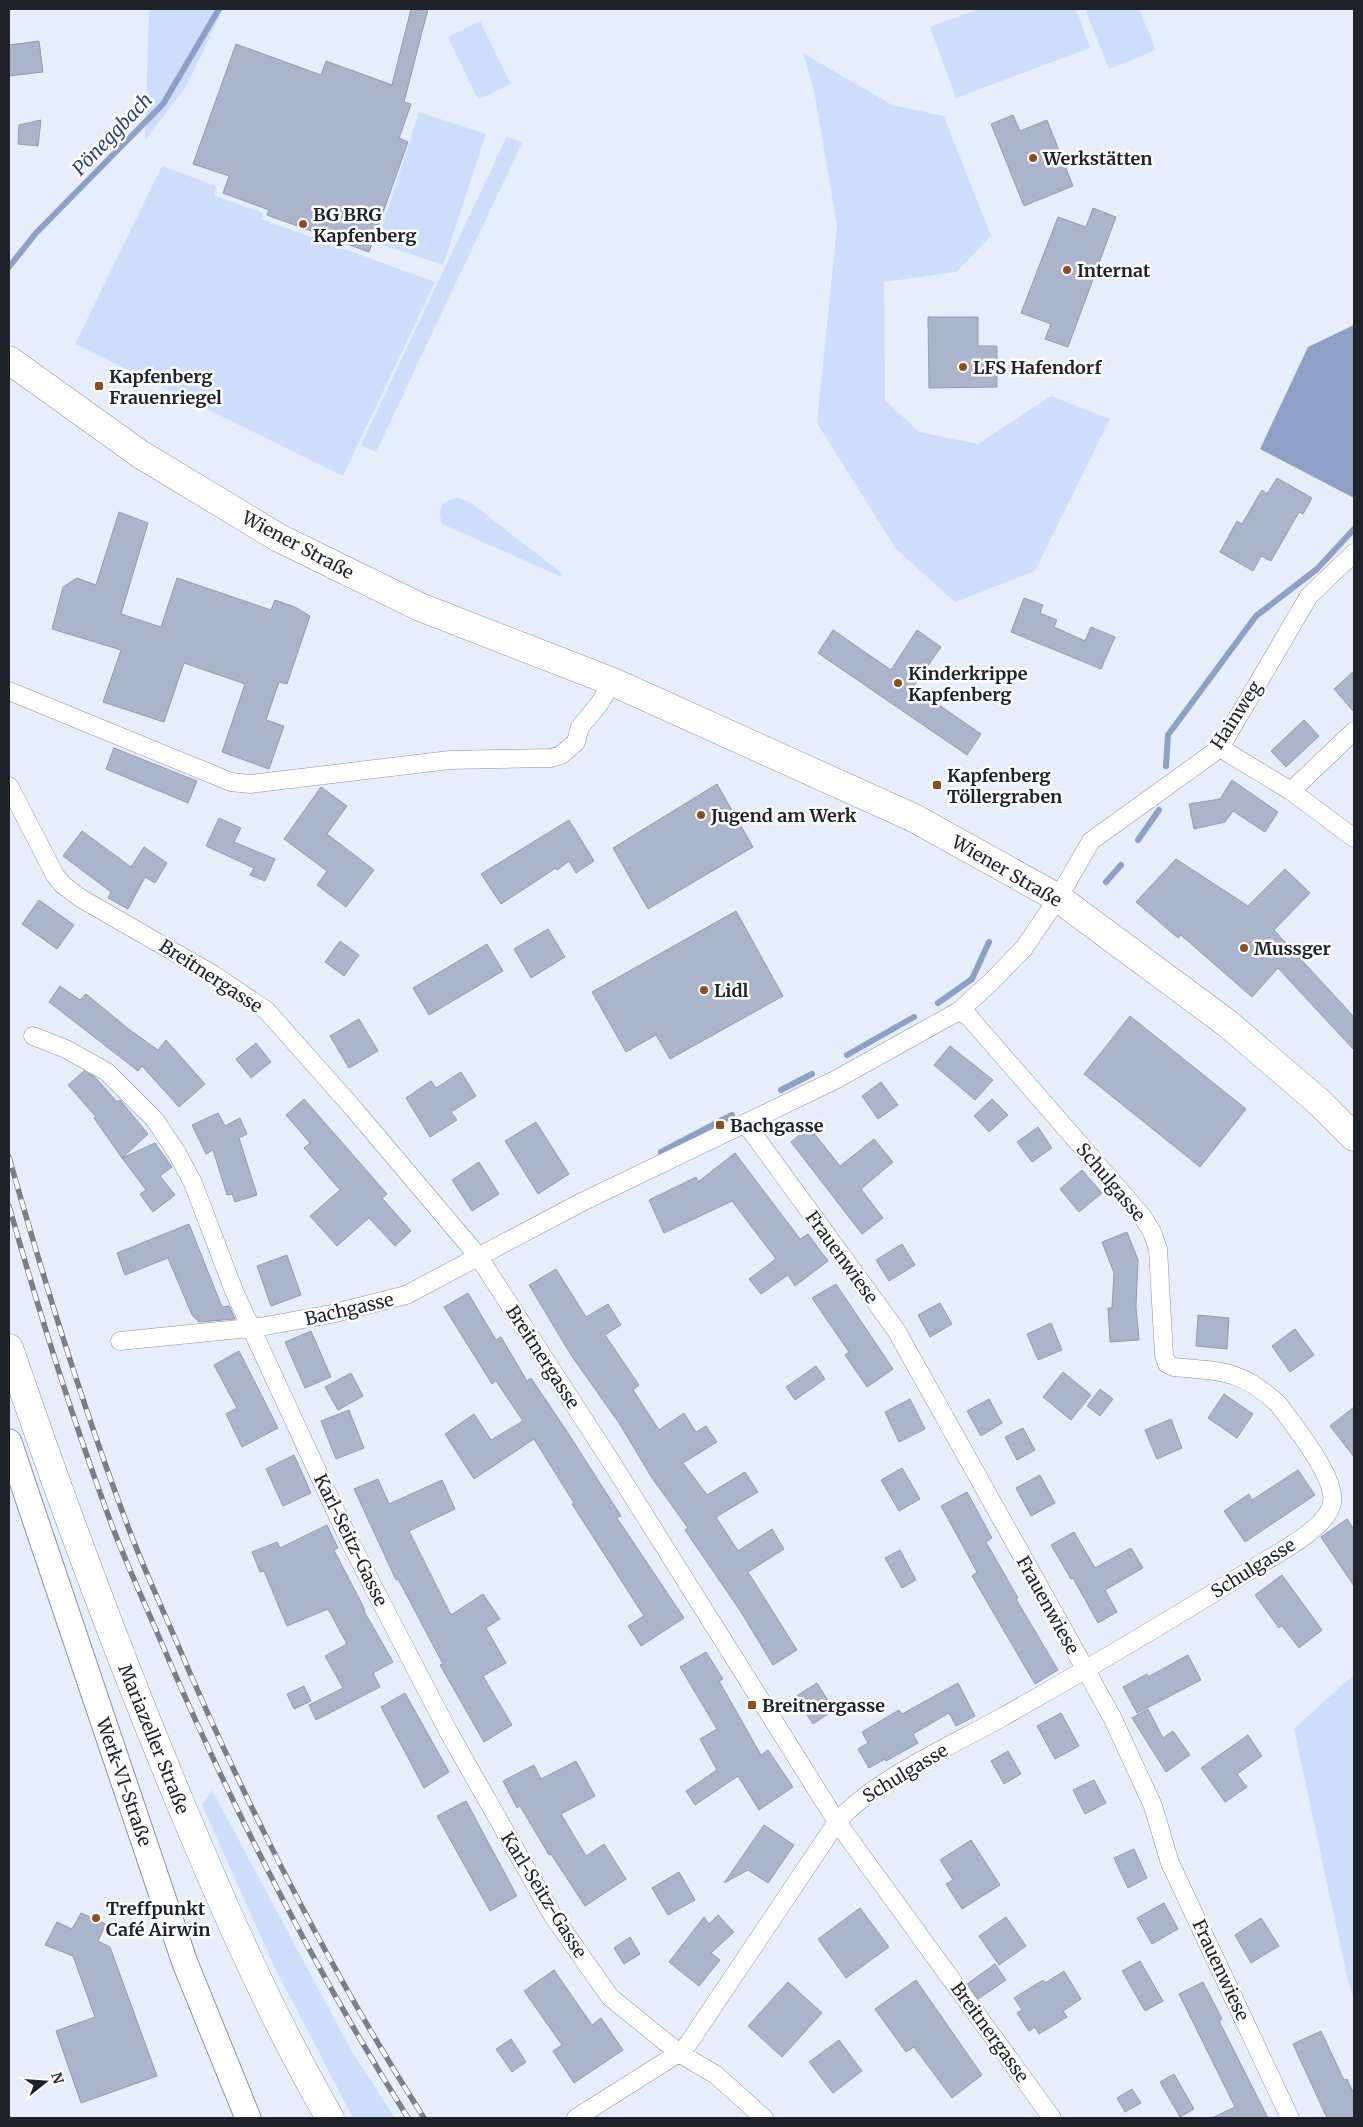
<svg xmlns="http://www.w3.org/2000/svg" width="1363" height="2127" font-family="Merriweather,serif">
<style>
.green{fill:#cfddfc}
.water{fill:#8ea0c5}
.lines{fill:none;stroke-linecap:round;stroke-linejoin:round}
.stream{stroke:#8ea0c5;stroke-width:6}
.building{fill:#aab4ca;stroke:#929db2}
.street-casing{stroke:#8892a7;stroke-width:19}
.secondary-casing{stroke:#8892a7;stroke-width:27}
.primary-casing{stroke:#8892a7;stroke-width:29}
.highway-casing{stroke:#8892a7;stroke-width:29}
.street{stroke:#fff;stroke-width:18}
.secondary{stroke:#fff;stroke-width:25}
.primary{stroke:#fff;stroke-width:28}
.highway{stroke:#fff;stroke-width:28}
.rail-casing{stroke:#797e88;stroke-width:5.5}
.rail{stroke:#fff;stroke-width:4;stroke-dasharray:11;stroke-linecap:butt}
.poi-dot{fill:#8f4e1a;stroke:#fff;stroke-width:2}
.labels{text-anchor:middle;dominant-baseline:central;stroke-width:5;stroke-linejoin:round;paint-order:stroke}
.poi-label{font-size:18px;font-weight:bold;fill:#1e222a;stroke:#fff;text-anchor:start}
.street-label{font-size:18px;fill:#1e222a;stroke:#fff}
.water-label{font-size:19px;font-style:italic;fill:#2e4475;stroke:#fff}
</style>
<rect width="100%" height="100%" fill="#e7eefb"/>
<path class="green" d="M149,9H223L186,87L145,140Z
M978,9H1076L1090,48L956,98L930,27Z
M1085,9H1139L1156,50L1109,69Z
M480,21L511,84L478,100L448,37Z
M803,53L892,105L944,116L991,236L956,272L884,282L885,400L919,432L978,444L1051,396L1110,419L1035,571L955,602L896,549L817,423L837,226L814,90Z
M419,112L486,134L443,265L377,243Z
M507,136L522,143L376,452L361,445Z
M162,166L216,186L214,195L263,213L261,219L435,282L343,476L75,344Z
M458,498L471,503L563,574L562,577L442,524C437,508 441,500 458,498Z
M1354,1674V1999L1348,1981L1294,1729Z
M212,1790L351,2050L395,2118H353L274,1966L202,1805Z"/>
<path class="water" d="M1354,325V498L1260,449L1308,347Z"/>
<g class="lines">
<path class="stream" d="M9,267L36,233L163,104L219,9
M1166,766L1168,735L1256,616L1317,569L1354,529
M1138,840L1159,810
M1106,882L1121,865
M938,1003L972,979L989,942
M847,1055L914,1017
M781,1090L812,1074
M661,1152L732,1115"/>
</g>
<path class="building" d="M411,9H428L404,102L411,104L399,138L408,142L369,252L267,215L269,210L223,193L229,176L193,164L236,44L321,75L326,61L392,85Z
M39,41L43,72L9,76V45Z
M1013,115L1020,131L1047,120L1073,186L1024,206L991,124Z
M41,120L38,146L18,144L19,125Z
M1093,208L1116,217L1068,347L1045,339L1051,324L1021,313L1058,217L1086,227Z
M928,317H978V346H997V387L929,388Z
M1277,478L1312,498L1303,514L1299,512L1271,561L1261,556L1253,571L1220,552L1237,521L1242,524L1262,490L1267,494Z
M119,512L148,523L121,614L161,627L177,578L271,610L275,600L295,607L310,616L287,684L279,682L266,720L284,726L269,769L222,752L245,684L184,663L164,722L103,702L121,650L52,629L63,587L77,578L96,585Z
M1024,598L1043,605L1040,613L1057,620L1054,627L1085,641L1091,627L1115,637L1101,669L1011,632Z
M833,630L891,670L917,630L941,647L913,687L981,734L967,755L818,653Z
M1354,671V712L1334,689Z
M1304,720L1319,736L1286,767L1271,751Z
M114,748L197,781L188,803L106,769Z
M1232,780L1278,812L1265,832L1233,811L1225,822L1194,829L1189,804L1220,799Z
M717,784L753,847L648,909L613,848Z
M321,787L347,806L327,834L374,870L346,907L317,885L327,871L284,839Z
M219,818L241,828L234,842L275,859L265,881L250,875L254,868L206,846Z
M569,820L594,861L576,873L569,861L557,870L556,868L501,904L481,874Z
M82,831L131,867L144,847L167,863L155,883L145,877L128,909L108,898L111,892L63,856Z
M1176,859L1248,906L1285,869L1310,893L1274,930L1354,1017V1050L1278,968L1252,997L1181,935L1178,938L1136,902Z
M39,900L74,925L57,949L22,924Z
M736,911L783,996L670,1059L656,1035L626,1052L592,992Z
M548,929L565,957L531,978L514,949Z
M340,941L359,955L344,976L325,962Z
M487,944L503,971L429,1015L413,988Z
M60,986L80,1000L86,994L130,1030L158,1050L166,1040L205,1084L179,1107L142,1066L138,1071L49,1002Z
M1130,1016L1246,1109L1200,1167L1084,1074Z
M359,1019L378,1051L349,1068L330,1036Z
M256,1043L271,1062L251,1078L236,1059Z
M950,1046L993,1080L975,1100L934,1065Z
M84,1071L95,1077L117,1102L120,1100L148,1134L122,1158L94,1118L96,1117L68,1085Z
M461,1072L476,1096L451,1112L457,1120L430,1137L406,1098L431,1081L436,1088Z
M881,1082L898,1105L878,1119L862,1096Z
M304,1099L387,1194L382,1198L411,1231L395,1246L369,1218L337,1246L310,1216L340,1190L304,1148L310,1143L286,1115Z
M992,1099L1008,1115L989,1132L974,1116Z
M218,1113L225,1126L240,1118L247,1134L239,1138L257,1195L235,1202L232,1194L227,1195L213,1150L206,1154L192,1125Z
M536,1122L569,1174L538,1194L505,1141Z
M809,1127L840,1166L874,1139L893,1162L861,1189L883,1218L862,1234L791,1142Z
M1038,1127L1052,1148L1032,1162L1017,1142Z
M155,1143L172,1167L160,1176L175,1195L153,1212L140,1194L146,1190L122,1158Z
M735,1153L800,1239L808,1234L828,1261L795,1286L788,1275L761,1294L749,1279L776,1259L732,1201L664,1233L649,1200L696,1177L698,1182Z
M479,1162L499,1194L472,1211L452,1180Z
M1082,1170L1102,1193L1079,1212L1060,1189Z
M189,1224L222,1307L229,1306L235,1319L199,1322L192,1315L168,1258L125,1275L117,1253Z
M1127,1232L1138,1260L1136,1307L1139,1340L1110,1342L1108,1308H1112L1114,1273L1102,1242Z
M902,1244L915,1265L889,1281L876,1260Z
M287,1255L301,1295L271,1306L257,1266Z
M556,1269L586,1317L608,1304L621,1325L605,1335L639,1385L633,1390L659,1430L684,1413L696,1432L706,1426L717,1442L683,1463L707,1495L745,1472L758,1492L716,1517L738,1551L772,1529L784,1549L748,1572L797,1650L773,1665L741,1612L685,1530L688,1528L652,1478L619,1423L571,1355L529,1285Z
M836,1284L893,1369L867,1387L845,1355L849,1352L812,1298Z
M468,1293L496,1340L501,1337L527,1381L531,1378L568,1433L621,1516L617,1518L684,1618L641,1646L628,1626L644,1616L572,1504L574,1503L534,1439L474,1479L445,1434L474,1414L491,1440L523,1421L496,1381L492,1384L444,1307Z
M940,1303L952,1324L930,1337L918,1315Z
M1198,1315L1229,1318L1227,1349L1196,1346Z
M1051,1323L1062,1350L1038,1360L1027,1334Z
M1295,1329L1314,1355L1290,1372L1272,1346Z
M311,1331L331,1377L305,1388L285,1342Z
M239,1351L278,1428L242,1447L226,1414L237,1408L214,1365Z
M816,1366L825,1379L795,1400L786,1387Z
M1063,1372L1091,1395L1071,1420L1043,1397Z
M351,1373L363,1396L338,1410L325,1387Z
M1100,1389L1113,1399L1100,1416L1087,1406Z
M1224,1394L1253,1414L1237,1438L1208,1418Z
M910,1399L925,1429L899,1442L885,1412Z
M989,1399L1002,1423L981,1436L967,1411Z
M1354,1407V1457L1330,1426Z
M349,1410L364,1448L336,1459L321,1421Z
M1171,1419L1182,1448L1157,1459L1145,1430Z
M1023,1428L1035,1450L1017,1460L1005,1437Z
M294,1455L311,1493L283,1506L266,1469Z
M902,1468L920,1499L899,1511L881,1480Z
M1298,1470L1315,1495L1245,1542L1224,1511L1249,1494L1252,1500Z
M1040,1475L1055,1503L1031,1516L1016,1488Z
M378,1479L389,1504L442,1480L455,1509L409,1531L451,1615L483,1594L500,1619L486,1628L506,1663L483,1676L512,1725L484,1742L440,1665L443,1664L398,1579L396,1580L354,1489Z
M967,1492L992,1538L986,1542L1018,1598L1016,1599L1058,1670L1035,1684L972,1576L977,1572L941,1506Z
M1347,1519L1354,1529V1586L1321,1537Z
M327,1525L338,1548L334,1550L365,1610L364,1611L393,1662L373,1673L380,1687L316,1720L309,1705L343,1688L325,1656L347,1644L328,1609L287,1626L264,1571L260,1572L252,1552L277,1542L280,1548Z
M1074,1532L1095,1568L1131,1548L1143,1568L1105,1590L1117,1612L1098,1623L1073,1578L1071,1579L1051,1545Z
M900,1550L916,1580L902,1588L885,1558Z
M1282,1575L1322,1630L1299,1648L1282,1626L1279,1628L1255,1595Z
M706,1652L723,1679L719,1681L761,1755L768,1750L793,1787L759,1810L738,1776L695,1805L686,1791L717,1770L700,1739L717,1729L680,1667Z
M1188,1655L1201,1680L1137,1713L1123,1687L1147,1674L1148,1677Z
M817,1683L834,1710L813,1724L795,1697Z
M958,1683L975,1716L956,1726L949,1713L913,1734L918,1743L886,1761L885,1759L869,1768L858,1749L868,1743L862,1732L899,1710L902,1714Z
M304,1686L311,1701L294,1709L287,1694Z
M405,1693L449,1772L424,1788L381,1707Z
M1148,1709L1163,1738L1173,1731L1190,1755L1166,1772L1132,1718Z
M1061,1713L1079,1746L1055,1759L1037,1726Z
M1248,1735L1262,1756L1237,1774L1247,1787L1225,1802L1201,1768Z
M1008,1751L1021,1774L1004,1784L991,1761Z
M576,1761L595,1796L561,1814L586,1856L604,1844L626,1879L585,1906L551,1854L549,1855L520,1806L517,1808L503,1781L534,1765L541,1779Z
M1094,1780L1106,1803L1085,1814L1073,1790Z
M466,1801L517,1896L490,1911L437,1816Z
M764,1825L794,1845L768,1883L748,1870L724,1883Z
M971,1840L1000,1885L962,1909L946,1884L953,1880L940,1860Z
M1134,1849L1147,1878L1128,1888L1114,1858Z
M679,1872L695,1900L668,1915L652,1888Z
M1164,1903L1178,1929L1152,1944L1137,1918Z
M860,1908L889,1947L846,1978L818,1939Z
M81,1913L106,1924L98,1941L110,1947L157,2076L81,2103L56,2031L95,2017L73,1956L45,1945L57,1922L72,1929Z
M718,1915L734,1932L711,1953L720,1960L699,1986L669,1962L704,1917L709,1924Z
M1006,1917L1026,1946L999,1965L979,1936Z
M1261,1918L1279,1946L1251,1963L1235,1935Z
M630,1937L640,1954L624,1964L614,1948Z
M1140,1961L1163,2001L1145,2011L1122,1971Z
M995,1964L1006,1980L978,1999L967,1984Z
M554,1970L592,2025L601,2018L623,2050L574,2083L553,2051L562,2045L524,1991Z
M1064,1971L1081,1999L1063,2011L1067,2017L1039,2034L1035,2027L1029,2031L1017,2013L1022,2010L1014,1998L1043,1980L1045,1983Z
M916,1980L982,2075L952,2098L914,2047L906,2052L875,2009Z
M788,1982L822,2013L782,2057L748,2026Z
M1203,1982L1222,2019L1219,2021L1268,2118H1212L1235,2107L1179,1994Z
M1321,2031L1344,2080L1347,2079L1354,2094V2118H1327L1293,2044Z
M511,2039L526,2062L512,2072L496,2049Z
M839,2040L862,2071L833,2093L809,2062Z
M1174,2074L1194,2109L1180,2117L1160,2082Z
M1132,2089L1141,2103L1125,2112L1117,2098Z"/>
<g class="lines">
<defs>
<path id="street" d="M9,691L231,782L250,784L450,760L551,758L561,755L576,742L580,727L599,704L613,682
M1220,748L1291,791L1354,838
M9,786L55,875L63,885L82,899L214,975L267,1011L353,1108L478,1256L610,1460L837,1822L1052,2118
M1291,791L1354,731
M33,1036L66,1049L107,1072L155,1120L177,1153L193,1183L234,1291L350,1542L448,1731L553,1916L610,1997L679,2053L716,2075L764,2118
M746,1124L896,1330L1112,1717L1153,1806L1170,1863L1290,2118
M120,1341L260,1327L331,1314L406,1295L582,1202L837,1079L959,1011L990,983L1024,948L1058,898L1091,841L1220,748L1309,596L1354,553
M576,2118L679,2053L688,2044L837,1822C872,1781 950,1746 999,1719C1084,1671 1169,1621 1252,1569C1274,1555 1327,1529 1332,1503C1337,1478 1294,1426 1279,1405C1243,1370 1220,1371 1174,1367L1167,1364L1164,1355L1158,1249L1152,1232L1142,1216L969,1017L959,1011"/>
<path id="secondary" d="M9,1442L185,1963L248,2118"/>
<path id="primary" d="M9,360L140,454L279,538L420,607L613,682L914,818L1058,898L1228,1024L1319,1102L1354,1137"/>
<path id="highway" d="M9,1348C61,1500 117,1651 179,1800C224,1908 271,2016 330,2118"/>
</defs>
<use href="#street" class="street-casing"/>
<use href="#secondary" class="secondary-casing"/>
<use href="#primary" class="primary-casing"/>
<use href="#highway" class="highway-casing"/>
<use href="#street" class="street"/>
<use href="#secondary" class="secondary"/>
<use href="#primary" class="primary"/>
<use href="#highway" class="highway"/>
<defs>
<path id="rail" d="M9,1157C44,1281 82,1404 127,1524C141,1562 158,1599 174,1636C245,1803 327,1966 424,2118
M9,1206C40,1315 74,1424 114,1531C128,1567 144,1602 159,1637C230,1804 312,1965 408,2118"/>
</defs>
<use href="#rail" class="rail-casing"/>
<use href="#rail" class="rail"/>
</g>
<g class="poi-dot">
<circle cx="1033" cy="158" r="5"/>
<circle cx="303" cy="224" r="5"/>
<circle cx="1067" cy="270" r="5"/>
<circle cx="963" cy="367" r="5"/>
<rect x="94" y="381" width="10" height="10" rx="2.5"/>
<circle cx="898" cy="683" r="5"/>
<rect x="932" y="780" width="10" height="10" rx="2.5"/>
<circle cx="701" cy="815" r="5"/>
<circle cx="1244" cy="948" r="5"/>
<circle cx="704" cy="990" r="5"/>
<rect x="715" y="1120" width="10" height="10" rx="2.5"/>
<rect x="747" y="1700" width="10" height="10" rx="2.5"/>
<circle cx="96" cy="1918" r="5"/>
</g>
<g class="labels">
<g class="poi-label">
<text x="1043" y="158">Werkstätten</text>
<text x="313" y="214">BG BRG<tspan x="313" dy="21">Kapfenberg</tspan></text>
<text x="1077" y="270">Internat</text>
<text x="973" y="367">LFS Hafendorf</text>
<text x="109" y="376">Kapfenberg<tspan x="109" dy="21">Frauenriegel</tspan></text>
<text x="908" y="673">Kinderkrippe<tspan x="908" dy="21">Kapfenberg</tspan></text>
<text x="947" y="775">Kapfenberg<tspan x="947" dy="21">Töllergraben</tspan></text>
<text x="711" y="815">Jugend am Werk</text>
<text x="1254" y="948">Mussger</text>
<text x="714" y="990">Lidl</text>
<text x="730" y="1125">Bachgasse</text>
<text x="762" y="1705">Breitnergasse</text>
<text x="106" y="1908">Treffpunkt<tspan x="106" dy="21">Café Airwin</tspan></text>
</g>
<g class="street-label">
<text transform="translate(298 545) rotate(28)">Wiener Straße</text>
<text transform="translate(1236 715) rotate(-57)">Hainweg</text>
<text transform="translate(1007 871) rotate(30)">Wiener Straße</text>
<text transform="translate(211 976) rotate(33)">Breitnergasse</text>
<text transform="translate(1111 1182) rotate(50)">Schulgasse</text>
<text transform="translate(842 1257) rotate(54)">Frauenwiese</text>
<text transform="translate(349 1309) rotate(-13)">Bachgasse</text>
<text transform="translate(543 1357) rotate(57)">Breitnergasse</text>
<text transform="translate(351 1540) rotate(64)">Karl-Seitz-Gasse</text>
<text transform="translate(1253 1568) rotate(-32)">Schulgasse</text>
<text transform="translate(1048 1605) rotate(61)">Frauenwiese</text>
<text transform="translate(154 1739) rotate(68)">Mariazeller Straße</text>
<text transform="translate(905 1773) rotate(-31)">Schulgasse</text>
<text transform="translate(124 1782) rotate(71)">Werk-VI-Straße</text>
<text transform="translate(544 1895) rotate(58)">Karl-Seitz-Gasse</text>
<text transform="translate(1221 1970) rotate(65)">Frauenwiese</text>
<text transform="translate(990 2032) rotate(54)">Breitnergasse</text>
</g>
<g class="water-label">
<text transform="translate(112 134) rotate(-46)">Pöneggbach</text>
</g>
</g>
<rect width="1363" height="2127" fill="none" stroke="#1e222a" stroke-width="20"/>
<g transform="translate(45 2082) rotate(73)" stroke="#ffffff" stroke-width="4" paint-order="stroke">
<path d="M0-4L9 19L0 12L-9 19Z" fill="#1e222a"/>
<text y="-8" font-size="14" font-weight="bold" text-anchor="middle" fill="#1e222a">N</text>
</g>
</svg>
